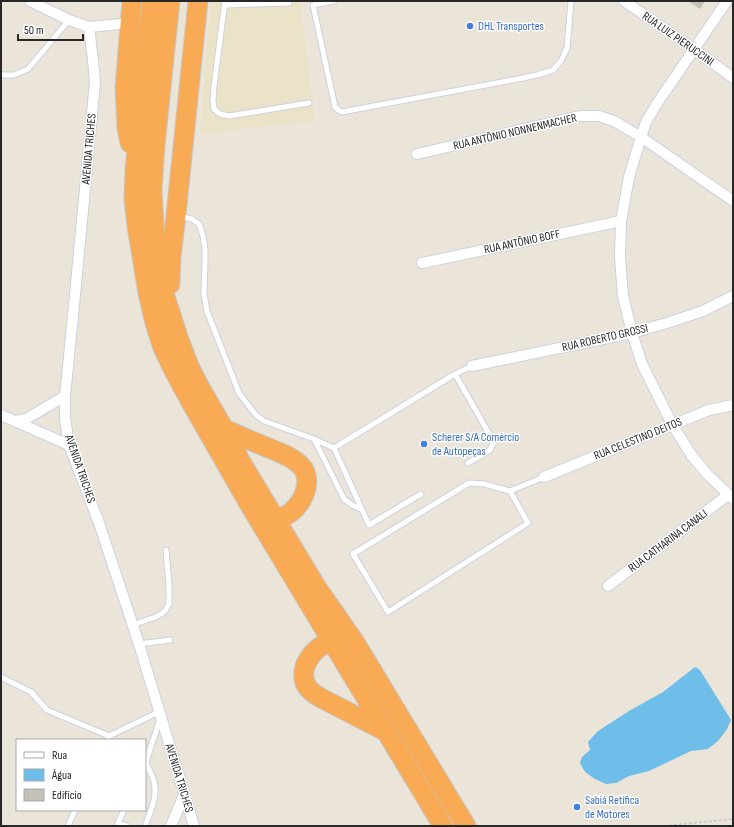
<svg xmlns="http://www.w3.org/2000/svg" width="734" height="827" font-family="'Sofia Sans Condensed',sans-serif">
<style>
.education{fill:#ebe3c8}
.water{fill:#6ebee9}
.building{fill:#c5c1b9}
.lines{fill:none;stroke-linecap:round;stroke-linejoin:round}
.lane-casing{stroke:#ced0e0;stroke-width:7}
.street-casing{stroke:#ced0e0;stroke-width:12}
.highway-casing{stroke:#c7c7c7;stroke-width:21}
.path{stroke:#c7c7c7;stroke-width:1.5;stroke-dasharray:3 2;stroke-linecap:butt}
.lane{stroke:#fff;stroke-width:5}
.street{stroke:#fff;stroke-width:10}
.highway{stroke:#f8aa55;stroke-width:19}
.shop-dot{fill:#3f7fe0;stroke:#fff;stroke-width:1.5}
.labels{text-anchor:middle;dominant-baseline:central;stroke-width:3;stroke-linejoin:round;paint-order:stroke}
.shop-label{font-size:12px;fill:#366cbe;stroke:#fff;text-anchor:start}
.street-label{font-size:12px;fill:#272727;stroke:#fff}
</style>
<rect width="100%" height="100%" fill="#eae4d9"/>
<path class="education" d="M211,1H300L315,121L200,134Z"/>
<path class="water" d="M695,667L700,670L731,720L727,729L718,741L708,749L691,751L649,771L629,776L616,783L606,784L595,779L585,772L580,763L582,757L590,750L588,742L598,731L629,711L663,692Z"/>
<path class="building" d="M688,1H705L700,9Z"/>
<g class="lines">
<defs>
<path id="lane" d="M225,1L214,86L213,101L214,109L220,114L229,116L309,103
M334,1L313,5L335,107L338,110L342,112L518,79L537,75L553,70L561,61L567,48L571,1
M225,5L289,3
M1,75H14L28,69L69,20
M179,216L192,219L199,224L203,236L205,249V261L204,294L207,311L239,393L256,415L264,421L314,439L334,448L369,525L421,494
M455,374L491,437L493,444L490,450L468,463
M314,439L344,499L352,505L361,509
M334,448L455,374L472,366
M510,491L528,523L388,612L353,554L469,483L484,484L510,491L544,477
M132,625L156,617L164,612L169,604V584L166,550
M139,644L170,640
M1,677L31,692L47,710L109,736
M107,740L109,736L159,712
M145,765L160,719
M124,810L118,823L127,826
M68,826L75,810
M145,826C151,810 159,795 153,778C151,773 148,768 146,763"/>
<path id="street" d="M30,1L69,20L89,27L130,23
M624,1L694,49L733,78
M727,1L658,102L646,122L641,137L629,177L621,221L620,257L623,296L632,333L642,364L672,424L692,456L708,475L733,499
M89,27L93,60L95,82L73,316L65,396V418L69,445L99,523L139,644L194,826
M417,154L580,116H599L614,121L641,137L733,201
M422,263L621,221
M472,366L632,333L670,322L703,311L733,296
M1,415L69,445
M16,421L26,419L65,396
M544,477L709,410L733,405
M608,586L728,495
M171,826L184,795"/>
<path id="highway" d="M152,1L135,169L134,199L137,226L148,293L155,323L163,348L174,371L192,404L248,502L443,826
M170,1L155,145L152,189L155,243L161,284L178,337L189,366L198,384L224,429L241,462L317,588L354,641L466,826
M130,143L127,128L125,88L132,1
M170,284L171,257L176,215L198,1
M224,429C238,435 252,441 266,447C278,452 292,456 301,466C317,482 297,519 275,518C271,518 267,515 263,513
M345,640C341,640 337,640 333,641C314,645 295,670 308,688C311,692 316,695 321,698L385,731"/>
</defs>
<use href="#lane" class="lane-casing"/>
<use href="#street" class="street-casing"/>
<use href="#highway" class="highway-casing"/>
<path class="path" d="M664,826L733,819"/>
<use href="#lane" class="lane"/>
<use href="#street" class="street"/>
<use href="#highway" class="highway"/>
</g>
<g class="shop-dot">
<circle cx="470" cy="26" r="4"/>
<circle cx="424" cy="444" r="4"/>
<circle cx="577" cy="807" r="4"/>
</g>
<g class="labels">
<g class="shop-label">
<text x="478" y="26">DHL Transportes</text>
<text x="432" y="437">Scherer S/A Comércio<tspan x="432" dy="14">de Autopeças</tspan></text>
<text x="585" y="800">Sabiá Retífica<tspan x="585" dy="14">de Motores</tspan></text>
</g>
<g class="street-label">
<text transform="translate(678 39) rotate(35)">RUA LUIZ PIERUCCINI</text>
<text transform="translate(515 132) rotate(-13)">RUA ANTÔNIO NONNENMACHER</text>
<text transform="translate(89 149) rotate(-85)">AVENIDA TRICHES</text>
<text transform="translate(522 242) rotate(-12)">RUA ANTÔNIO BOFF</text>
<text transform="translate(605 338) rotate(-13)">RUA ROBERTO GROSSI</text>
<text transform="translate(638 439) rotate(-22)">RUA CELESTINO DEITOS</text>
<text transform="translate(80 469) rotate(71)">AVENIDA TRICHES</text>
<text transform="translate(668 541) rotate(-37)">RUA CATHARINA CANALI</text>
<text transform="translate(179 778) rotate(73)">AVENIDA TRICHES</text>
</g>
</g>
<rect width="734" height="827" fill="none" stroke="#272727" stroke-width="4"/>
<rect x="16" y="739" width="130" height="72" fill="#ffffff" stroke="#a9a9a9"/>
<rect x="24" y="752" width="20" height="6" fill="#ffffff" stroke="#a9a9a9"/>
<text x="52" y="759" font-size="12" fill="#272727">Rua</text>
<rect x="24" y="769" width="20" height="12" fill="#6ebee9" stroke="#a9a9a9"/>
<text x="52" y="779" font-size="12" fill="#272727">Água</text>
<rect x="24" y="789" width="20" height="12" fill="#c5c1b9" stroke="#a9a9a9"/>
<text x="52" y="799" font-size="12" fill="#272727">Edifício</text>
<path d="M18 34v6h65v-6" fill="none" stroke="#272727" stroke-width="2"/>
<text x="24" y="34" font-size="12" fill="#272727" stroke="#ffffff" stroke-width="3" paint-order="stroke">50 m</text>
</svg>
